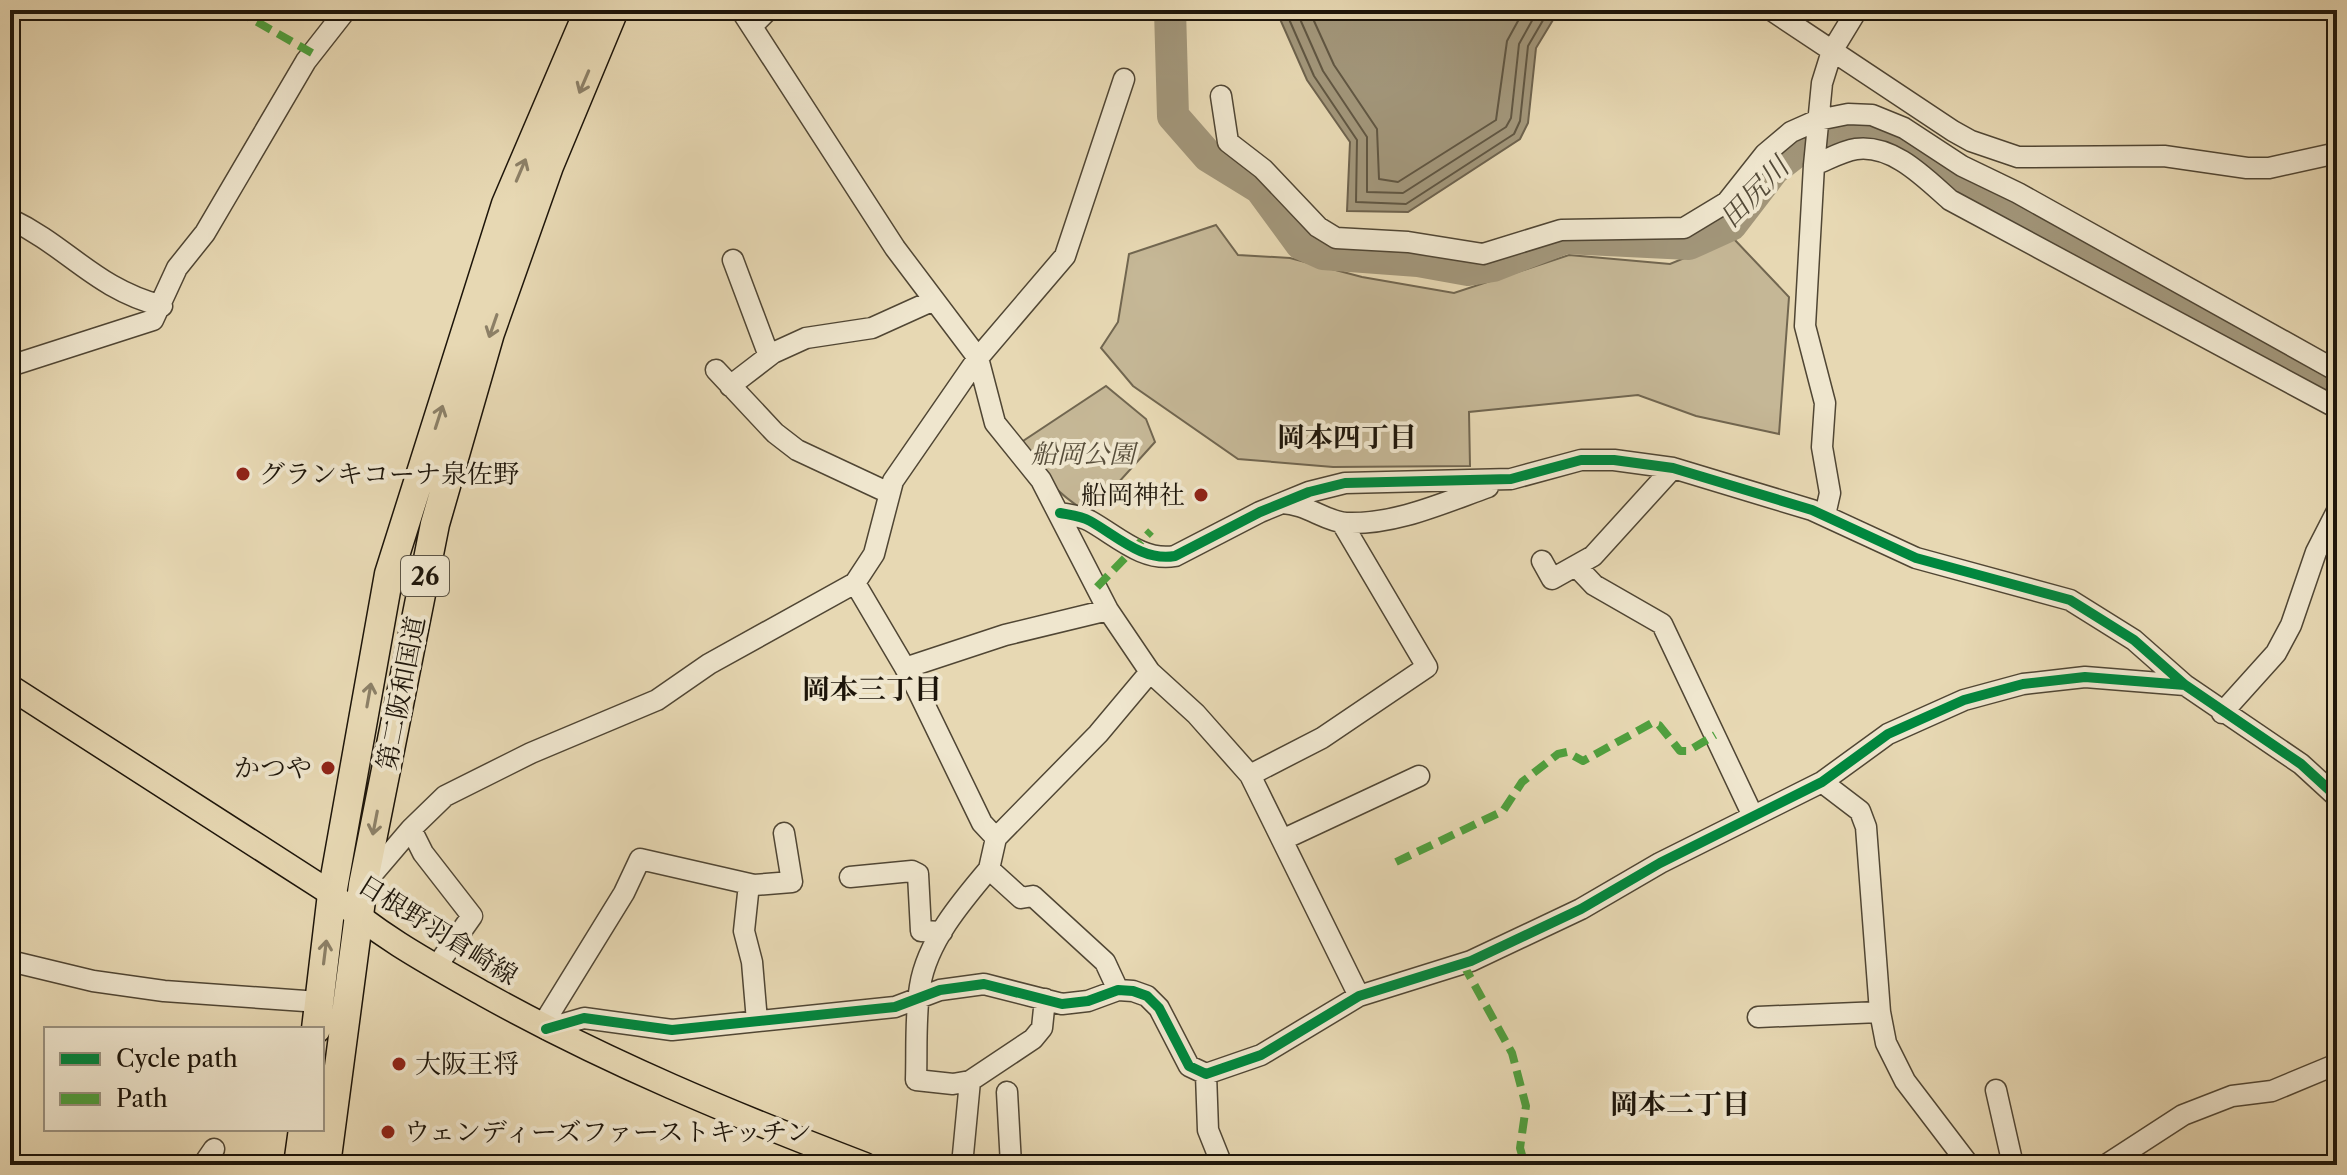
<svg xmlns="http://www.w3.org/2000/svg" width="2347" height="1175" font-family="'Libre Caslon Text','Noto Serif JP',serif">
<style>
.green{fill:#c5b796;stroke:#716650;stroke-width:2}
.water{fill:#a2967a;stroke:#6d624d;stroke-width:2}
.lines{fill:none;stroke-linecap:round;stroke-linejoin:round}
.shore{stroke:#605642;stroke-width:2}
.river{stroke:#a2967a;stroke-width:32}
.minor-casing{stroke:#504634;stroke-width:23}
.major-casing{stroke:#1d150a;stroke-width:27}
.highway-casing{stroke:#1d150a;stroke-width:31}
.minor{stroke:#efe6ce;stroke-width:20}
.major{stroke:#e7d8b3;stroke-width:24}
.highway{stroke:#e7d8b3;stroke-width:28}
.quiet{stroke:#4fa03e;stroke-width:8;stroke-dasharray:16 8;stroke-linecap:butt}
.cycleway-casing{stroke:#efe6ce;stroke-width:15}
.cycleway{stroke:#00873e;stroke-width:10}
.oneway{stroke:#8c8067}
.poi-dot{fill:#8f2418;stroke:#efe6ce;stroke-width:3}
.labels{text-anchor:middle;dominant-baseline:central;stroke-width:8;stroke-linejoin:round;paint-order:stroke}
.shield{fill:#efe6ce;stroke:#5c5445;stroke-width:2}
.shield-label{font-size:24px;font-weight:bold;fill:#1d150a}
.park-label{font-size:26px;font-style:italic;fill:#584e3b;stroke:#efe6ce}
.poi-label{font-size:26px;fill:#1d150a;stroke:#efe6ce;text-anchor:start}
.street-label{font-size:26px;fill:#1d150a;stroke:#efe6ce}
.water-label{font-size:28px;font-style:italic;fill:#524937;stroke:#efe6ce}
.neighbourhood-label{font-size:28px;font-weight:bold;fill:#1d150a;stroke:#efe6ce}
</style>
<rect width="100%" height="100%" fill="#e7d8b3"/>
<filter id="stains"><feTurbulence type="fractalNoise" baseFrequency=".0025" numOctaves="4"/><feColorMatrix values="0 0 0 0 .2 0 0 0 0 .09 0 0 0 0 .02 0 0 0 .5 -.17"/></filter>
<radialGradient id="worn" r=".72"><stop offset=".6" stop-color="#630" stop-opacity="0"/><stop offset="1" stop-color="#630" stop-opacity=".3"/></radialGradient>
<path class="green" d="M1216,225L1238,255L1290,258L1362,277L1454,293L1569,255L1670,264L1733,238L1789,297L1779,434L1696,416L1638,395L1469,412L1470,466L1333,467L1238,459L1133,386L1101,348L1118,322L1129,254Z
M1106,386L1146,419L1155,442L1090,514C1058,495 1040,474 1020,443Z"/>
<path class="water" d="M1276,10H1559L1536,48L1528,123L1520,139L1408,212L1347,211L1350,142L1307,80Z"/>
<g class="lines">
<path class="shore" d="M1285,10L1314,76L1357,140L1356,202L1406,204L1514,134L1520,121L1528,46L1549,10
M1296,10L1323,71L1367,137V192L1403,193L1506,127L1511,118L1519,44L1538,10
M1309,10L1334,65L1377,129L1379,179L1398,182L1496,120L1507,41L1524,10"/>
<path class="river" d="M1170,10L1173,116L1208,156L1260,188L1301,244L1323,254L1418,261L1468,270L1493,266L1565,238L1689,244L1731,225L1774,169L1814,138L1863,129L1898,137L2110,268L2337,391"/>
<defs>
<path id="minor" d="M741,10L895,248L978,358L995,423L1041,480L1108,610L1150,672L1196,714L1250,775L1359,996
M1771,10L1953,131L1971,141L2018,157L2164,156L2247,168H2269L2337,153
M752,26L768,10
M1221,96L1228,142L1263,169L1318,227L1336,238L1408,242L1483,254L1561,230L1684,228L1727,202L1765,154L1791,132L1818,120L1848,114L1872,115L1904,128L1962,166L2018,193L2337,371
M1814,165C1827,160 1842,151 1856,149C1893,144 1925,178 1950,200L2337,408
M10,219C69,247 94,288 162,306
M733,260L769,356
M10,366L153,320L177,268L205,233L306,61L346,10
M716,370L775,433L797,450L889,493
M730,386L773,353L806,338L872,328L934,300
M1282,503C1307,504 1324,521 1346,523C1395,525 1443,503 1488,487
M1060,513C1070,515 1081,516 1090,521C1117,536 1143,562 1175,556L1260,512L1309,492L1345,483L1511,479L1581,460H1614L1673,468L1812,510L1916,558L2070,600L2134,640L2185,685L2301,764L2337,797
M1825,515L1830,493L1822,447L1825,403L1805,326L1814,165L1822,83L1832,51L1857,10
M1542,561L1552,579L1593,556L1673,468
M1576,566L1594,585L1662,624L1753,816
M855,583L914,683L982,823L996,838
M905,668L1005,635L1108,610
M2222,713L2276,653L2291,625L2316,552L2337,511
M1250,775L1322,738L1427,667L1342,523
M1822,782L1860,811L1866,827L1880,1012L1886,1043L1905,1081L1969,1165
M411,829L423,853L472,916L436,967
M1282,840L1419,776
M989,869C961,902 927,942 920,986C915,1016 917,1049 916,1080L953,1084L970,1081L1033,1039L1042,1028L1045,999
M850,877L912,871L918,874L921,931L942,932
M364,884L411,829L445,796L531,753L657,700L709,664L855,583L874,554L893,481L978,358L1065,256L1124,79
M749,884L744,931L752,962L757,1021
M10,961L93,981L164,991L319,1002
M1118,990L1105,962L1033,896L1021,898L989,869L996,838L1098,734L1150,672
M1758,1017L1880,1012
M542,1026L624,893L640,859L754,885L792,882L784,833
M546,1029L584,1018L672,1030L895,1007L940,990L984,984L1062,1004L1088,1001L1118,990L1133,991L1147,996L1159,1008L1189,1066L1206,1074L1261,1055L1359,996L1471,961L1581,909L1660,863L1822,782L1888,734L1964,700L2023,684L2085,677L2185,685
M1206,1074L1208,1130L1222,1165
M1996,1090L2013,1165
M1007,1092L1011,1165
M203,1165L214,1149
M962,1165L970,1081
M2106,1165L2183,1115L2232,1096L2272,1091L2337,1064"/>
<path id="major" d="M10,687L332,894C377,935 431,964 484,994C606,1062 734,1115 865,1165"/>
<path id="highway" d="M316,1029L332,894L389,574L506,204L589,10
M298,1165L303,1129
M326,1165L363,885L435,524L490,333L549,166L614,10"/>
</defs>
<use href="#minor" class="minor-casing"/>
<use href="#major" class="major-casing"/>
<use href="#highway" class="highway-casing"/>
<use href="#minor" class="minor"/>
<use href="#major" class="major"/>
<use href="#highway" class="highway"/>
<path class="quiet" d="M236,10L312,53
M1097,587L1151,531
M1396,862L1503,811L1522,782L1558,754L1567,752L1583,761L1652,723L1659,725L1680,751H1688L1715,735
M1463,964L1512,1053L1526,1106L1520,1148L1525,1165"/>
<defs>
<path id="cycleway" d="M1060,513C1070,515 1081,516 1090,521C1117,536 1143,562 1175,556L1260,512L1309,492L1345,483L1511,479L1581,460H1614L1673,468L1812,510L1916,558L2070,600L2134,640L2185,685L2301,764L2337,797
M546,1029L584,1018L672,1030L895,1007L940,990L984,984L1062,1004L1088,1001L1118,990L1133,991L1147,996L1159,1008L1189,1066L1206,1074L1261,1055L1359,996L1471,961L1581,909L1660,863L1822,782L1888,734L1964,700L2023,684L2085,677L2185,685"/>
</defs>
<use href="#cycleway" class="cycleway-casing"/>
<use href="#cycleway" class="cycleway"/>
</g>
<defs><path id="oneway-shaft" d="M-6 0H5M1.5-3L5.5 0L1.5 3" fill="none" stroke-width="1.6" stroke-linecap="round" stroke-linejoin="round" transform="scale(2)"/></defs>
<g class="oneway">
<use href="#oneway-shaft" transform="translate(584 82) rotate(113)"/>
<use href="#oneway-shaft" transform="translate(521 170) rotate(-67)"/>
<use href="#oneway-shaft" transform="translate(493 326) rotate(109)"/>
<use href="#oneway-shaft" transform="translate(439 417) rotate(-72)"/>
<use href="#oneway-shaft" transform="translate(369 695) rotate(-80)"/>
<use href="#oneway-shaft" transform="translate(375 823) rotate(101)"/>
<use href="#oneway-shaft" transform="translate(325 952) rotate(-83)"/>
</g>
<g class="poi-dot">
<circle cx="243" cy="474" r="8"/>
<circle cx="1201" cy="495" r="8"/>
<circle cx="328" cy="768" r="8"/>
<circle cx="399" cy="1064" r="8"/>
<circle cx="388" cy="1132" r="8"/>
</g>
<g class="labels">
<rect class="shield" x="401" y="556" width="48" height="40" rx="6"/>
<g class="shield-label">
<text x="425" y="576">26</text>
</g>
<g class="park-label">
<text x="1083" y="454">船岡公園</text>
</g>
<g class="poi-label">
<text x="259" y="474">グランキコーナ泉佐野</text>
<text x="1185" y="495" text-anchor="end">船岡神社</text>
<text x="312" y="768" text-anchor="end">かつや</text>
<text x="415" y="1064">大阪王将</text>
<text x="404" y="1132">ウェンディーズファーストキッチン</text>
</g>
<g class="street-label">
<text transform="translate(401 693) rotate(-79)">第二阪和国道</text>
<text transform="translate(438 930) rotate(32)">日根野羽倉崎線</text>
</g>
<g class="water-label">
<text transform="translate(1754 192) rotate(-46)">田尻川</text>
</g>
<g class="neighbourhood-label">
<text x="1347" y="437">岡本四丁目</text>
<text x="872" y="689">岡本三丁目</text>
<text x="1680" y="1104">岡本二丁目</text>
</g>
</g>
<rect width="2347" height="1175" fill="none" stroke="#e7d8b3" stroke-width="40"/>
<rect x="12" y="12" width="2323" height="1151" fill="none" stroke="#1d150a" stroke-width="4"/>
<rect x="20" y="20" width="2307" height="1135" fill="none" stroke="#1d150a" stroke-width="2"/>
<rect x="44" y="1027" width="280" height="104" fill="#efe6ce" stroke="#9b9280" stroke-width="2"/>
<rect x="60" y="1053" width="40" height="12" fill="#00873e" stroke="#9b9280" stroke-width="2"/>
<text x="116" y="1067" font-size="24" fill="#1d150a">Cycle path</text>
<rect x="60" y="1093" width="40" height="12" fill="#4fa03e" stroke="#9b9280" stroke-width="2"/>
<text x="116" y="1107" font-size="24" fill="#1d150a">Path</text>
<rect width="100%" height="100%" filter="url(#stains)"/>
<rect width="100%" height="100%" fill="url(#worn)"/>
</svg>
